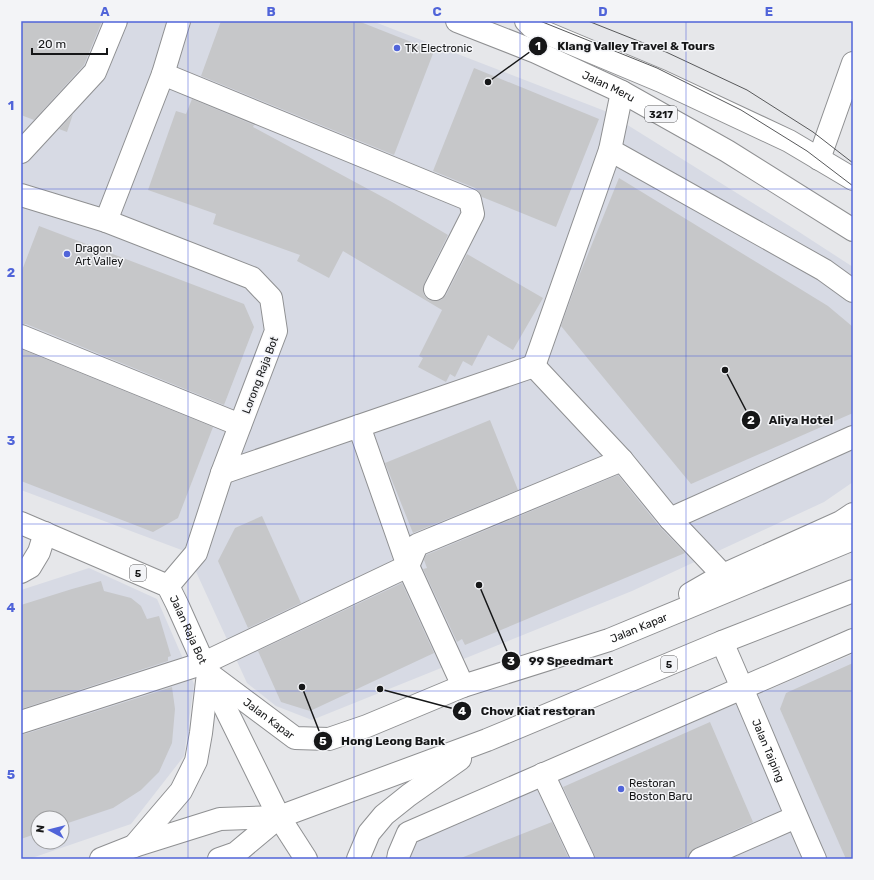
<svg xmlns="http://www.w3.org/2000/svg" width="874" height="880" font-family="Rubik,sans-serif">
<rect width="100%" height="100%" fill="#e6e7ea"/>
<!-- built -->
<g fill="#d7dae4" fill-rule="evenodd">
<polygon points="21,21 372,21 605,111 796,230 853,267 853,482 824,502 632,591 312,720 276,706 247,683 187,552 21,490"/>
<path d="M89,568l68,31 37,85 -10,72 -53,68 -102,35h-8v-269zM38,818h24v24h-24z"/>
<polygon points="853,654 853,859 408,859 408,854 417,840"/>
</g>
<!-- building -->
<g fill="#c6c7c9">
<polygon points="21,21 102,21 84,65 34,120 21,115"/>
<polygon points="221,21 358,21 434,51 394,155 201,76"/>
<polygon points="474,68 599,119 556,227 482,197 479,192 475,188 433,171"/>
<polygon points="192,99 254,125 253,127 392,202 448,235 424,284 423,290 424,295 429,300 436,301 441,300 446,295 467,254 543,298 513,350 488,335 472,366 463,361 455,377 450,374 446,382 418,367 423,358 419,356 442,310 343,251 329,278 297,261 300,255 213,224 216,214 148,190 176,111 186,114"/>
<polygon points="73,114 67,132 59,129"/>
<polygon points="619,178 828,306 853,327 853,413 691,484 561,326 579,276"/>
<polygon points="39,226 244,304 254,327 224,405 26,324 21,324 21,273"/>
<polygon points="21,349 213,427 178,518 153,532 21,481"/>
<polygon points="490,420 518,490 413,533 385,463"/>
<polygon points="618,475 660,527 685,553 465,645 462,639 457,642 423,569 427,568 424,560 426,555"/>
<polygon points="262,516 301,603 248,628 218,561 235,528"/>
<polygon points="101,581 104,591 131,598 141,606 147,619 159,616 171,656 168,657 168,661 21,709 21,605 72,589"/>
<polygon points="402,583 434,653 310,711 281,702 258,651"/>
<polygon points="853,663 853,859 846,859 780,709 786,693"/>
<polygon points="172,687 175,709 172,743 159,772 141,790 113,808 62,825 62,818 38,818 38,833 21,839 21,734 25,734"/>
<polygon points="710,722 753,822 695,848 690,852 688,859 595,859 594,854 563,787"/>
<polygon points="552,822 569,859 461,859 461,858"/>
</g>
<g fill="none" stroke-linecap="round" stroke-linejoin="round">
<!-- minor casing -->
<g stroke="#8f9092" stroke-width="24">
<g id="minor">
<polyline points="526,21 532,27 661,81 789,141 853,179"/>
<polyline points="163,74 470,200 473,214 435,289"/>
<polyline points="610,150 824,270 853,291"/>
<polyline points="21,152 95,72 116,21"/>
<polyline points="819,159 853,63"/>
<polyline points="21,195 106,221 252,278 271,298 276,331 222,473 196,553 168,586"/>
<polyline points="106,221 163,74 179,21"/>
<polyline points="21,336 240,425"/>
<polyline points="534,366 610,150 622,92"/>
<polyline points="534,366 622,460 670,519 723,575"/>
<polyline points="359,426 408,566 463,686"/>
<polyline points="222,473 534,366"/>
<polyline points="670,519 853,437"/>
<polyline points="21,572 30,567 39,552 45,533"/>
<path id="s1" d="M722,642c32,72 61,145 93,217"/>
<polyline points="21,722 204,663 408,566 417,545 622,460"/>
<polyline points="543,774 583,859"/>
<polyline points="279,817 306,859"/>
<polyline points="398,859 399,854 408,833 853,640"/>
<polyline points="700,859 796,817"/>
</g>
</g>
<!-- highway casing -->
<g stroke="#8f9092" stroke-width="24">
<g id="highway">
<path id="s2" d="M457,21l79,31 86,40 105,59 126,79"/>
<path id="s3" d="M21,523l147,63 9,18 31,69 71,144"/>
<polyline points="690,594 723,575 841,522 853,514"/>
<path id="s4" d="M208,673l87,65 34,1 38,-13 96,-40 146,-46 244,-101"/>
<polyline points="134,846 181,791 196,761 201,733 208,673"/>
<polyline points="101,859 134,846 220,819 279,817"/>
<polyline points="219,859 236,853 279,817 487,740 722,642 853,591"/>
<polyline points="358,859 369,833 384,815 409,795 460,759"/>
</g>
</g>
<!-- minor -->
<use href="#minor" stroke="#fff" stroke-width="22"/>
<!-- highway -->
<use href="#highway" stroke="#fff" stroke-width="22"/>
<!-- tram -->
<g stroke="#58595b" stroke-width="1">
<polyline points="540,21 657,68 741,110 807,151 853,186"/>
<polyline points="588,21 666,52 747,90 813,132 853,163"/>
</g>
</g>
<!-- grid -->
<path fill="none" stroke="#5064d9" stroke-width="1" stroke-opacity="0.55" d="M188,21v838M354,21v838M520,21v838M686,21v838M21,189h832M21,356h832M21,524h832M21,691h832"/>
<!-- markers -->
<g fill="#5064d9" stroke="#f3f4f7" stroke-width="1.5">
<circle cx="397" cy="48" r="4"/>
<circle cx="67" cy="254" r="4"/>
<circle cx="621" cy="789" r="4"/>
</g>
<g text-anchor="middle" stroke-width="3" stroke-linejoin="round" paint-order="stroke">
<!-- shield labels -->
<g fill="#f3f4f7" stroke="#58595b" stroke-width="1">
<rect x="645" y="106" width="32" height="16" rx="3"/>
<rect x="130" y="565" width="16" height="16" rx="3"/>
<rect x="661" y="656" width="16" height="16" rx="3"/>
</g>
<g font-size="10" font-weight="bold" fill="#161718">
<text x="661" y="118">3217</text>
<text x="138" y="577">5</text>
<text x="669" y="668">5</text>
</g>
<!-- poi labels -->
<g font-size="11" fill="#161718" stroke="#f3f4f7" text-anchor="start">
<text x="405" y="52">TK Electronic</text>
<text x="75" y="252">Dragon<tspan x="75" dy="13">Art Valley</tspan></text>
<text x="629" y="787">Restoran<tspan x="629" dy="13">Boston Baru</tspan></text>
</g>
<!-- street labels -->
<g font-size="11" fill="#161718" stroke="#f3f4f7">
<text dy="4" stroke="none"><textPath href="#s2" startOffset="165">Jalan Meru</textPath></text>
<text transform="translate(260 375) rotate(-69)" y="4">Lorong Raja Bot</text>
<text dy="4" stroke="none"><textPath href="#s4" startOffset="472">Jalan Kapar</textPath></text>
<text dy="4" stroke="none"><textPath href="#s3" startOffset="208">Jalan Raja Bot</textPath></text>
<text dy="4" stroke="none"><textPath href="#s4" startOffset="76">Jalan Kapar</textPath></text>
<text dy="4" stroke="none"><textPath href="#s1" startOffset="118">Jalan Taiping</textPath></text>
</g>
</g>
<!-- callouts -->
<path fill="none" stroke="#161718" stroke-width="1.5" d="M488 82L538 46M725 370L751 420M479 585L511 661M380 689L462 711M302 687L323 741"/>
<g fill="#161718" stroke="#f3f4f7" stroke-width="1.5">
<circle cx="488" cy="82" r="4"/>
<circle cx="725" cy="370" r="4"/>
<circle cx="479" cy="585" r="4"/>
<circle cx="380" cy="689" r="4"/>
<circle cx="302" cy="687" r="4"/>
<circle cx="538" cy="46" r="10"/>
<circle cx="751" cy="420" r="10"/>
<circle cx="511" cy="661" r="10"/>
<circle cx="462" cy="711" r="10"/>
<circle cx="323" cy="741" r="10"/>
</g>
<g font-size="12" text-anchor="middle" font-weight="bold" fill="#fff">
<text x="538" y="50">1</text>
<text x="751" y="424">2</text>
<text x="511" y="665">3</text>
<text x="462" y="715">4</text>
<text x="323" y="745">5</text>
</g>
<g font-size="12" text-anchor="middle" font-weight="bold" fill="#161718" stroke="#f3f4f7" stroke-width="3" stroke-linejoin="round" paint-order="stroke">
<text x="636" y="50">Klang Valley Travel &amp; Tours</text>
<text x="801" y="424">Aliya Hotel</text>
<text x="571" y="665">99 Speedmart</text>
<text x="538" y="715">Chow Kiat restoran</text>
<text x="393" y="745">Hong Leong Bank</text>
</g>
<!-- border -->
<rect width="874" height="880" fill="none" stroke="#f3f4f7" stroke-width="44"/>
<!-- north arrow -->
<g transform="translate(50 830) rotate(277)"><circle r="19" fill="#f3f4f7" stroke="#9b9c9e"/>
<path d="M0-3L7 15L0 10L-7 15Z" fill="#5064d9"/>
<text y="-6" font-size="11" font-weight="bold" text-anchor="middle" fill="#161718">N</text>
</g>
<!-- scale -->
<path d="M32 48v6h75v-6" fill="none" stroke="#161718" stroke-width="2"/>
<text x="38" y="48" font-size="12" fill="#161718" stroke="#f3f4f7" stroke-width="3" paint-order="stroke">20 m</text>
<rect x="22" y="22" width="830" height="836" fill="none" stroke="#5064d9" stroke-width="1.5"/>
<g font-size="13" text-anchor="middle" font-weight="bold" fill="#5064d9">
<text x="105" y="16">A</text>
<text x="271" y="16">B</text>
<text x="437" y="16">C</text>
<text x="603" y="16">D</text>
<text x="769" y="16">E</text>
<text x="11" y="110">1</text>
<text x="11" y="277">2</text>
<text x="11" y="445">3</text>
<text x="11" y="612">4</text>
<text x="11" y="779">5</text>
</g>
</svg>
